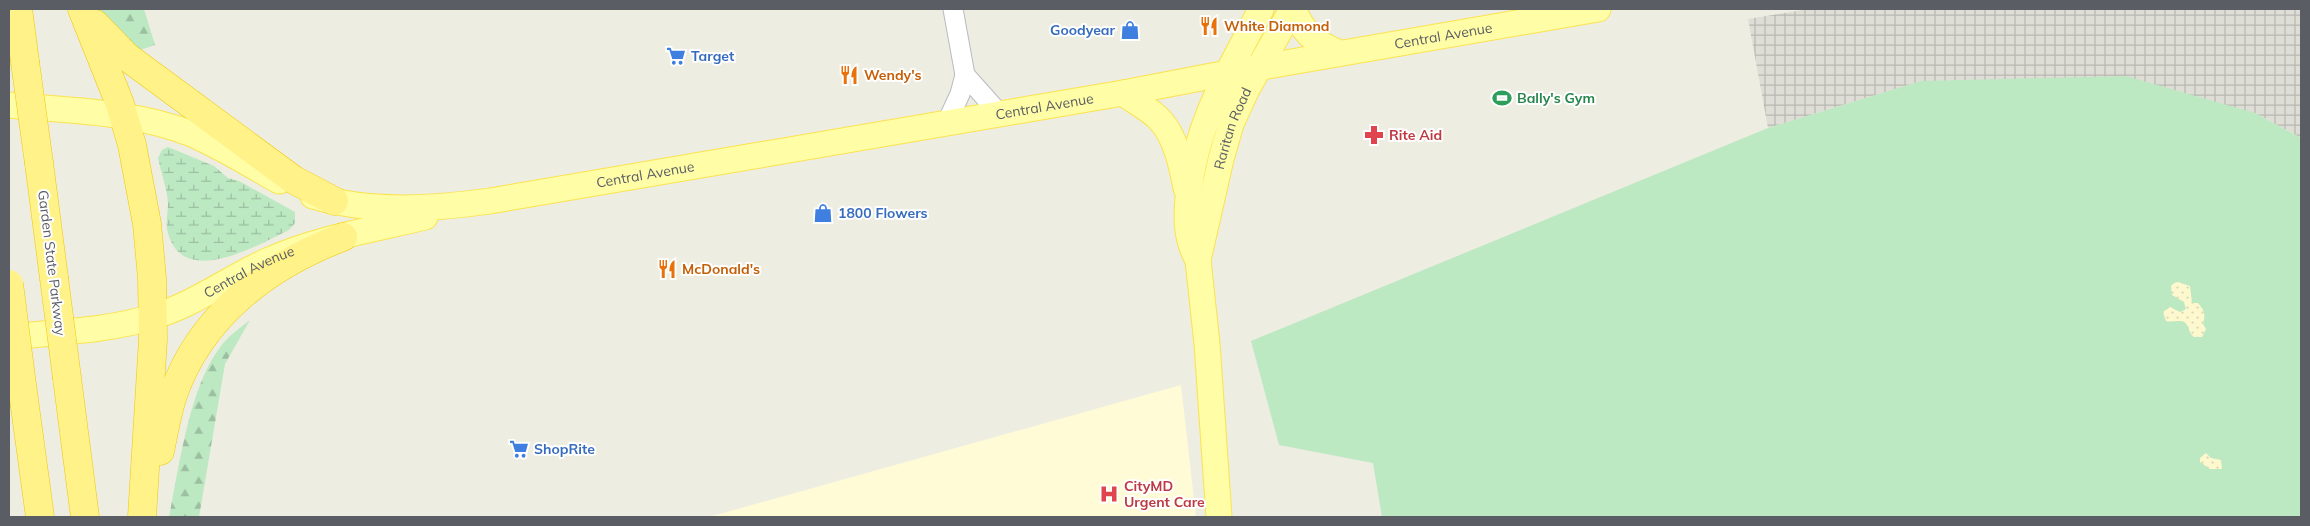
<svg xmlns="http://www.w3.org/2000/svg" width="2310" height="526" font-family="Mulish,sans-serif">
<defs>
<pattern id="industrial-grid" width="8" height="8" patternUnits="userSpaceOnUse" patternTransform="scale(1.25)"><rect width="8" height="8" fill="#dfded6"/><path d="M0 4h8M4 0v8" fill="none" stroke="#b8b7b1"/></pattern>
<pattern id="forest-firs" width="22" height="20" patternUnits="userSpaceOnUse" patternTransform="scale(1.25)"><rect width="22" height="20" fill="#bce8c2"/><path d="M5 1l3.5 6h-7zM16 11l3.5 6h-7z" fill="#9cbfa1"/></pattern>
<pattern id="wetland-marsh" width="20" height="14" patternUnits="userSpaceOnUse" patternTransform="scale(1.25)"><rect width="20" height="14" fill="#bce8c2"/><path d="M1 5h8M5 5V1M11 12h8M15 12V8" fill="none" stroke="#9cbfa1"/></pattern>
<pattern id="sand-dots" width="8" height="8" patternUnits="userSpaceOnUse" patternTransform="scale(1.25)"><rect width="8" height="8" fill="#fdf8ce"/><path d="M2 2h.1M6 6h.1" fill="none" stroke="#dbd7b4" stroke-width="1.8" stroke-linecap="round"/></pattern>
</defs>
<rect width="100%" height="100%" fill="#eeede2"/>
<!-- commercial -->
<polygon fill="#fffbd6" points="1181,385 1196,517 709,517"/>
<!-- industrial -->
<polygon fill="url(#industrial-grid)" points="1809,9 2301,9 2301,138 2255,113 1921,81 1768,128 1748,19"/>
<!-- grass -->
<polygon fill="#bce8c2" points="2126,76 2255,113 2301,138 2301,517 1382,517 1373,463 1279,445 1251,341 1768,128 1921,81"/>
<!-- forest -->
<g fill="url(#forest-firs)">
<polygon points="95,9 144,9 155,45 134,52"/>
<path d="M250,320l-25,44 -26,153h-30c11,-52 21,-142 60,-180 6,-6 14,-11 21,-17z"/>
</g>
<!-- wetland -->
<path fill="url(#wetland-marsh)" d="M168,147l46,19 14,12 11,3 56,31v11l-6,7c-31,15 -106,59 -121,3 -3,-9 0,-20 0,-30 -1,-15 -7,-30 -10,-45l4,-8z"/>
<!-- sand -->
<g fill="url(#sand-dots)">
<path d="M2178,282l12,4 2,17h6c6,7 8,11 5,21l3,5 -4,8h-8c-5,-4 -4,-7 -7,-12 -4,-7 -14,-2 -21,-4l-3,-9 7,-5 10,5 6,-3 -2,-7 -12,-7 -1,-9 3,-3z"/>
<polygon points="2206,453 2211,458 2221,460 2222,469 2210,469 2200,462 2200,458"/>
</g>
<g fill="none" stroke-linecap="round" stroke-linejoin="round">
<!-- minor casing -->
<g stroke="#babbc2" stroke-width="21">
<g id="minor">
<polyline points="965,75 999,113"/>
<polyline points="947,122 960,94 965,75 953,9"/>
</g>
</g>
<!-- major casing -->
<g stroke="#fbe34e" stroke-width="27">
<g id="major">
<path d="M1294,9c7,23 24,36 46,44"/>
<path d="M1123,93c12,9 27,16 37,27 16,17 22,47 26,68"/>
<path d="M9,105c60,6 126,6 183,29 30,13 59,31 87,47"/>
<path id="s1" d="M313,196c57,17 120,13 177,5l633,-108 104,-20 371,-64"/>
<path d="M1198,260c-13,-22 -12,-46 -9,-71 10,-73 40,-117 72,-180"/>
<path id="s2" d="M9,337c48,-5 100,-6 146,-21 40,-12 74,-38 112,-55 50,-23 105,-31 158,-44"/>
<path id="s3" d="M1219,517l-12,-173 -9,-84 23,-101 10,-35 15,-33 46,-82"/>
</g>
</g>
<!-- highway casing -->
<g stroke="#f0c700" stroke-width="29">
<g id="highway">
<polyline points="18,9 25,62"/>
<polyline points="82,9 120,104 132,145 147,224 152,278 153,339 142,517"/>
<polyline points="95,24 127,57 294,180 334,201"/>
<polyline points="39,163 54,278"/>
<polyline points="67,378 85,517"/>
<polyline points="22,385 40,517"/>
<path d="M160,451c4,-19 7,-38 13,-56 27,-79 95,-130 170,-158"/>
</g>
</g>
<!-- minor -->
<use href="#minor" stroke="#fff" stroke-width="19"/>
<!-- major -->
<use href="#major" stroke="#fffda6" stroke-width="25"/>
<!-- highway -->
<use href="#highway" stroke="#fff288" stroke-width="28"/>
<!-- highway-bridge casing -->
<g stroke="#f0c700" stroke-width="29" stroke-linecap="butt">
<g id="highway-bridge">
<polyline points="25,62 39,163"/>
<polyline points="54,278 67,378"/>
<polyline points="9,284 22,385"/>
</g>
</g>
<!-- highway-bridge -->
<use href="#highway-bridge" stroke="#fff288" stroke-width="28"/>
</g>
<!-- icons -->
<defs>
<g id="restaurant-bare" transform="scale(1.5)"><path d="M-5-6h1v4h1v-4h1v4h1v-4h1v5L-1.5 .5V6h-2V.5L-5-1ZM5-6V6H3V1.5H1.5Q1.5-4 5-6Z" fill="#e8710a" stroke="#fff" stroke-width="2.5" paint-order="stroke"/></g>
<g id="shop-bare" transform="scale(1.5)"><path d="M-5-2.5h2.3a2.7 3.5 0 0 1 5.4 0H5L5.5 6h-11ZM-1.5-2.5h3a1.5 2.3 0 0 0-3 0Z" fill="#3f7fe0" stroke="#fff" stroke-width="2.5" paint-order="stroke"/></g>
<g id="supermarket-bare" transform="scale(1.5)"><path d="M-6-5.5h2.5l.6 2H6L4.5 2H-2.5L-4.4-4H-6ZM-1.5 3.2a1.3 1.3 0 1 0 .1 0ZM3 3.2a1.3 1.3 0 1 0 .1 0Z" fill="#3f7fe0" stroke="#fff" stroke-width="2.5" paint-order="stroke"/></g>
<g id="stadium-bare" transform="scale(1.5)"><path d="M0-5a6.5 5 0 1 0 0 10a6.5 5 0 1 0 0-10ZM-3.5-1.8h7v3.6h-7Z" fill="#2e9e5b" stroke="#fff" stroke-width="2.5" paint-order="stroke"/></g>
<g id="pharmacy-bare" transform="scale(1.5)"><path d="M-2-6h4v4h4v4h-4v4h-4v-4h-4v-4h4Z" fill="#e0444e" stroke="#fff" stroke-width="2.5" paint-order="stroke"/></g>
<g id="hospital-bare" transform="scale(1.5)"><path d="M-5-5h3v3.5h4V-5h3V5h-3V1.5h-4V5h-3Z" fill="#e0444e" stroke="#fff" stroke-width="2.5" paint-order="stroke"/></g>
</defs>
<g fill-rule="evenodd">
<use href="#restaurant-bare" x="1209" y="26"/>
<use href="#shop-bare" x="1130" y="30"/>
<use href="#supermarket-bare" x="676" y="56"/>
<use href="#restaurant-bare" x="849" y="75"/>
<use href="#stadium-bare" x="1502" y="98"/>
<use href="#pharmacy-bare" x="1374" y="135"/>
<use href="#shop-bare" x="823" y="213"/>
<use href="#restaurant-bare" x="667" y="269"/>
<use href="#supermarket-bare" x="519" y="449"/>
<use href="#hospital-bare" x="1109" y="494"/>
</g>
<g text-anchor="middle" stroke-width="4" stroke-linejoin="round" paint-order="stroke">
<!-- food labels -->
<g font-size="14" font-weight="bold" fill="#c56008" stroke="#fff" text-anchor="start">
<text x="1224" y="31">White Diamond</text>
<text x="864" y="80">Wendy's</text>
<text x="682" y="274">McDonald's</text>
</g>
<!-- shop labels -->
<g font-size="14" font-weight="bold" fill="#366cbe" stroke="#fff" text-anchor="start">
<text x="1115" y="35" text-anchor="end">Goodyear</text>
<text x="691" y="61">Target</text>
<text x="838" y="218">1800 Flowers</text>
<text x="534" y="454">ShopRite</text>
</g>
<!-- street labels -->
<g font-size="14" fill="#5a5d64" stroke="#fff">
<text dy="5" stroke="none"><textPath href="#s1" startOffset="1146">Central Avenue</textPath></text>
<text dy="5" stroke="none"><textPath href="#s1" startOffset="741">Central Avenue</textPath></text>
<text dy="5" stroke="none"><textPath href="#s3" startOffset="394">Raritan Road</textPath></text>
<text dy="5" stroke="none"><textPath href="#s1" startOffset="336">Central Avenue</textPath></text>
<text transform="translate(52 263) rotate(83)" y="5">Garden State Parkway</text>
<text dy="5" stroke="none"><textPath href="#s2" startOffset="252">Central Avenue</textPath></text>
</g>
<!-- leisure labels -->
<g font-size="14" font-weight="bold" fill="#27864d" stroke="#fff" text-anchor="start">
<text x="1517" y="103">Bally's Gym</text>
</g>
<!-- health labels -->
<g font-size="14" font-weight="bold" fill="#be3a42" stroke="#fff" text-anchor="start">
<text x="1389" y="140">Rite Aid</text>
<text x="1124" y="491">CityMD<tspan x="1124" dy="16">Urgent Care</tspan></text>
</g>
</g>
<!-- border -->
<rect width="2310" height="526" fill="none" stroke="#5a5d64" stroke-width="20"/>
</svg>
